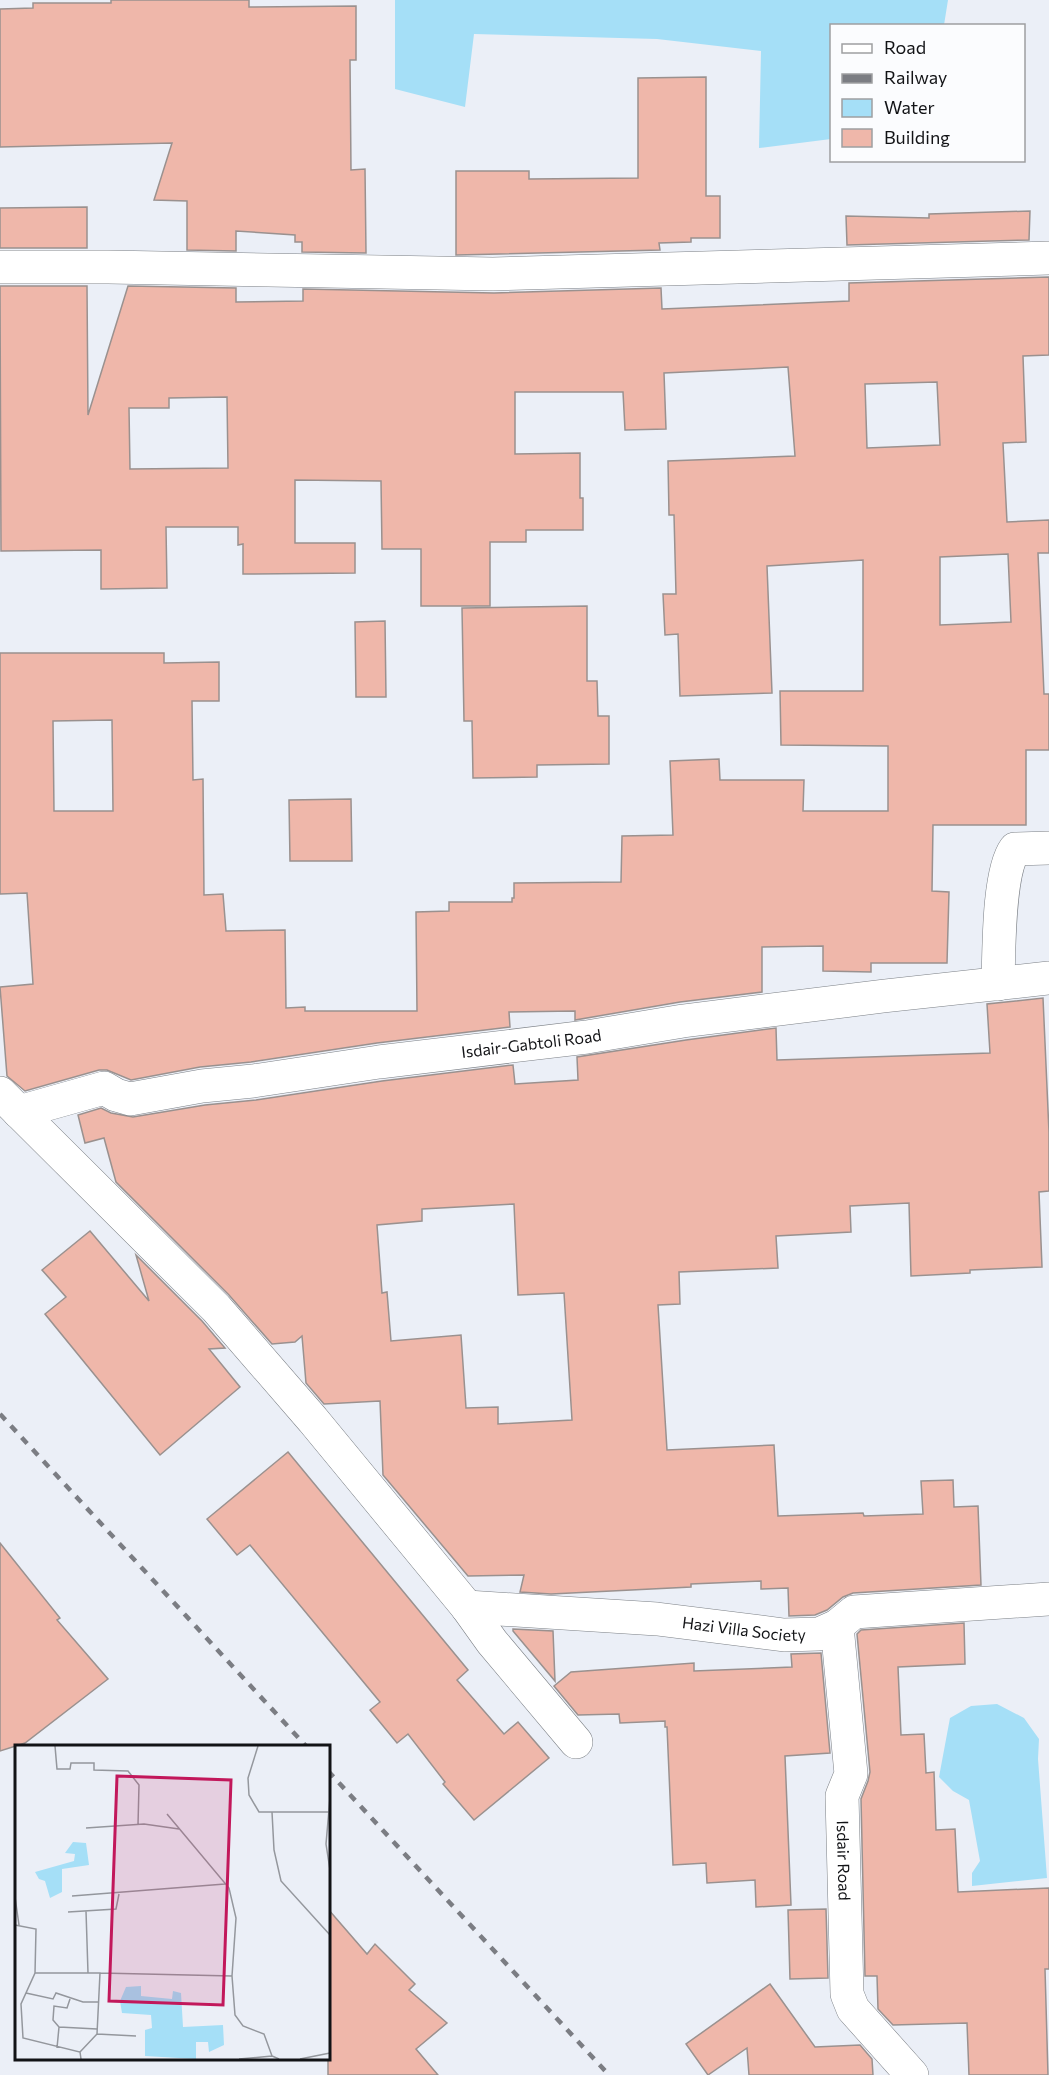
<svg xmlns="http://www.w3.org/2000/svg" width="1049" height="2075" font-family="Commissioner,sans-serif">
<rect width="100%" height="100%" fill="#ebeff7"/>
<!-- water -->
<g fill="#a5dff7">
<polygon points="395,0 948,0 944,25 832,26 831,139 759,148 761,51 657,39 474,34 465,107 395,89"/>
<polygon points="997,1704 1024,1718 1039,1739 1038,1759 1047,1878 972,1886 972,1873 980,1861 969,1800 953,1791 939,1777 950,1718 971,1706"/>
</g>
<!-- building -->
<g fill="#efb7aa" stroke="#9a918f" stroke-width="1.5" fill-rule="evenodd">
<polygon points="111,0 249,0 249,7 356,6 356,60 350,60 351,170 365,169 366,253 302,252 302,242 295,242 295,235 236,231 236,251 187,250 187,201 154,200 172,143 0,147 0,9 33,8 33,3 111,3"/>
<polygon points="706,77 706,196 720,196 720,238 691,238 691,242 659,243 660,250 456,255 456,171 529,171 529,179 638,178 638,78"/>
<polygon points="87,207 87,248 0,248 0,208"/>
<polygon points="1030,211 1029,240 847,245 846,216 929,218 929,214"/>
<path d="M1049,277v78l-26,1 3,86 -23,1 4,79 42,-2v33h-11l6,141h5v56h-23v75h-93l-1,66 17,1 -2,71h-76v9l-48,-1v-25l-61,1v45l-82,10 -105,18v-9l-66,1 1,15 -133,16 -126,19 -51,5 -69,13 -24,-10h-8l-74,21 -18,-15 -7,-89 33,-3 -6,-91 -27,1v-241h164v10l55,-1v39h-27l1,79 10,-1 1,116 19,-1 3,37 59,-1 1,78 19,-1v4h112l-1,-99 33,-1v-9h63v-4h2v-15l107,-1 1,-46 51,-1 -3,-74 49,-2 1,21h84l-1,31h85v-65l-107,-1 -1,-54h83v-131l-96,6 5,127 -92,3 -2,-62 -13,1 -2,-41h13l-2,-79h-5l-1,-54 127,-5 -7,-89 -124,6 2,56 -41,1 -2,-38h-108v62l65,-1v45h3v32h-57v12h-36v64h-69v-57h-39l-1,-68 -86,-1v63h60v30l-112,1v-30l-5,1v-18h-72l1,61 -66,1v-39l-100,1 -1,-265h87l1,129 40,-129 108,2v14l67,-1v-12l191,4 167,-5 1,21 187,-8v-18zM937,382l3,63 -73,3 -2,-64zM227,397l1,71 -98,1 -1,-61h40v-10zM1008,554l3,68 -71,3v-68zM112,720l1,91h-59l-1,-90z"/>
<polygon points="587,606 587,681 597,681 598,716 609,716 609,764 537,765 537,777 473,778 472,721 464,721 462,608"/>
<polygon points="385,621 386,697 356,697 355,622"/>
<polygon points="351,799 352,861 290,861 289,800"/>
<path d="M1043,998l6,134v59l-10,1 3,75 -72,3v3l-59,3 -2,-73 -59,3 1,26 -75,4 2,32 -99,4 1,32 -22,1 9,145 107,-5 4,71 85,-3 1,3 59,-2 -2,-33 32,-1 1,27 24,-1 3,79 -128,8 -10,4 -16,13 -12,5 -26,1 -1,-28 -27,1v-8l-70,3v3l-140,7 -31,-2 4,-17 -56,1 -85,-101 -3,-74 -56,3 -18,-21 -4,-47 -7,6 -23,2 -43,-49 -113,-113 -12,-44 -19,5 -7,-28 23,-7 10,5 22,4 72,-12 51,-5 126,-19 131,-16 2,19 63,-4 -1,-23 109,-17 90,-12 1,32 213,-7 -3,-49zM514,1204l4,91 46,-2 8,127 -74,4v-17l-32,1 -5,-73 -70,6 -4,-49 -5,1 -5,-68 45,-4v-12z"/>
<polygon points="90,1231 149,1301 136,1255 202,1321 225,1348 209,1349 240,1387 160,1455 45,1314 66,1297 42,1270"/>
<polygon points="288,1452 468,1670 457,1680 504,1734 518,1722 549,1758 474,1820 443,1784 445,1782 408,1734 397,1743 370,1710 380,1702 250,1545 237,1555 207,1519"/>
<polygon points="0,1543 60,1618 57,1620 108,1679 25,1743 0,1751"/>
<polygon points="964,1623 965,1664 898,1667 901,1735 924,1734 926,1773 934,1772 936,1830 955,1829 958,1892 1049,1888 1049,1969 1045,1969 1048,2075 969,2075 967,2023 893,2025 878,2009 877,1976 865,1976 861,1799 868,1781 870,1772 857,1634 861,1630"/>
<polygon points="513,1629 553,1631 555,1681 513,1631"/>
<polygon points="821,1653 830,1753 785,1756 791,1905 756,1907 755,1880 707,1883 706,1863 673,1865 667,1727 665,1727 665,1721 620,1723 619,1714 578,1715 554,1686 571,1672 694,1663 694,1671 792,1667 791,1654"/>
<polygon points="328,1909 367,1954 375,1944 415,1984 409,1990 447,2023 416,2049 438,2075 328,2075"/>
<polygon points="826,1909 828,1978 790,1979 788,1910"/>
<polygon points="770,1984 815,2047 860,2045 872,2059 873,2075 749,2075 747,2048 708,2075 686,2044"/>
</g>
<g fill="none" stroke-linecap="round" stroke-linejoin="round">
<!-- street casing -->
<g stroke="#7c8086" stroke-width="34">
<g id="street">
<polyline points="0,267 108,267 493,274 1049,258"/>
<path d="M998,984c1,-32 0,-112 17,-135l34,-1"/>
<polyline points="0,1093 216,1308 313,1420 467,1607 492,1642 576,1742"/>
<path id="s1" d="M19,1112l85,-24 12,7 14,4 72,-13 51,-5 126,-19 208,-25 96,-16 201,-25 165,-18"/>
<path id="s2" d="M467,1607l190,12 127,16 35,-1 18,-8 17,-14 195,-13"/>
<path id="s3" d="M837,1626l14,148 -9,22 5,198 6,15 59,66"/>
</g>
</g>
<!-- street -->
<use href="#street" stroke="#fff" stroke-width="33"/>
<!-- rail -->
<g stroke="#7b7d83" stroke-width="4.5" stroke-dasharray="8 8" stroke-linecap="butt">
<polyline points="0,1414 306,1746"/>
<polyline points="328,1771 609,2075"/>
</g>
</g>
<g text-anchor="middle" stroke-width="5" stroke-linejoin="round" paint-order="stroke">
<!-- street labels -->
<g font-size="16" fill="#121316" stroke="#fbfcfe">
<text dy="6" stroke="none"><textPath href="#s1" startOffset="522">Isdair-Gabtoli Road</textPath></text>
<text dy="6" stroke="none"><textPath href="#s2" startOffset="278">Hazi Villa Society</textPath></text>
<text dy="6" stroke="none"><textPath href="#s3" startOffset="237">Isdair Road</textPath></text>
</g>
</g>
<!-- overview -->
<g transform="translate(15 1745)">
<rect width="315" height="315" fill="#ebeff7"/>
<path d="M58,97l13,1 3,22 -27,4v23l-12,6 -5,-17 -6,-2 -4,-7 39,-11 1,-7 -10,-1zM126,241v10l31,3 1,-8 8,2 2,34 40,-2 1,20 -15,7 -1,-10h-12v17l-51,-3v-26l7,-2 -1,-13 -29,-2 -2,-12 6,-14z" fill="#a5dff7"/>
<path fill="none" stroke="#94979d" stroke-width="1.5" d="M40,1l2,23h13l1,-6h23v7l34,1 11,14 -1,40M243,1l-10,32 1,17 10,17h13M315,53l-4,46 4,26M315,67h-58l2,38 7,31 49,54M152,69l62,74 7,30 -4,58M71,83l58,-4 35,5M57,151l153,-12M0,152l4,28M71,166l2,62M53,167l48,-3 3,-15M0,180l21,4 -1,44 -14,31 2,34 57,14 1,7M20,228h65l-3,61 -17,18M85,228l132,3 3,39 8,11 21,8 8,22 7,3M11,248l27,6 3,-6 27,9h15M44,282l38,2M82,289l39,2M42,303l2,-21 -6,-7 1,-14 13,2 3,-9M224,314l33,-3M285,314l30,-6"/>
<path fill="#c2185b" fill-opacity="0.15" stroke="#c2185b" stroke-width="3" d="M102,31l114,4 -8,225 -114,-4z"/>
<rect width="315" height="315" fill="none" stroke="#121316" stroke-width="3"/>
</g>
<!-- legend -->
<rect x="830" y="24" width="195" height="138" fill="#fbfcfe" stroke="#9e9fa1" stroke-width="1.5"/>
<rect x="842" y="44" width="30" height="9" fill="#ffffff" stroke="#9e9fa1" stroke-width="1.5"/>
<text x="884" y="54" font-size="18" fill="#121316">Road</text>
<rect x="842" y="74" width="30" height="9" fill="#7b7d83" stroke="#9e9fa1" stroke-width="1.5"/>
<text x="884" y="84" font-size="18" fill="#121316">Railway</text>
<rect x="842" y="99" width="30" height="18" fill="#a5dff7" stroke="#9e9fa1" stroke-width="1.5"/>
<text x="884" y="114" font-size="18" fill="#121316">Water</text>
<rect x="842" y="129" width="30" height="18" fill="#efb7aa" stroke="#9e9fa1" stroke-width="1.5"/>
<text x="884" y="144" font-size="18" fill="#121316">Building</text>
</svg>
